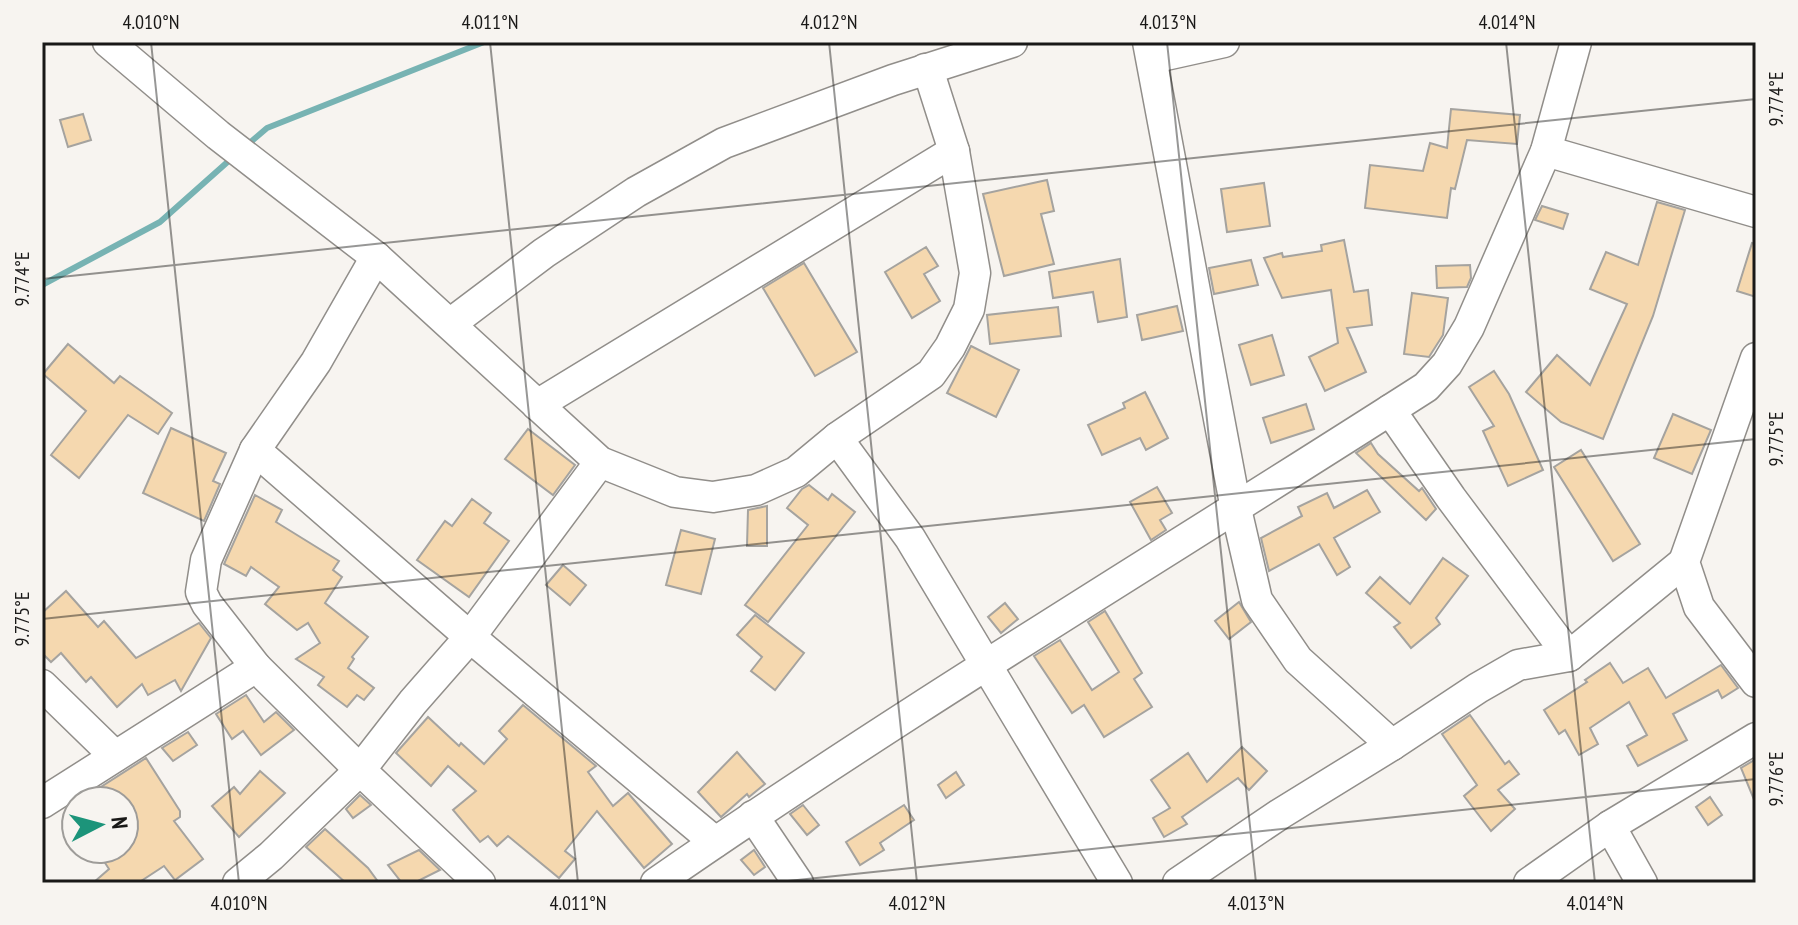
<svg xmlns="http://www.w3.org/2000/svg" width="1798" height="925" font-family="'PT Sans Narrow',sans-serif">
<rect width="100%" height="100%" fill="#f7f4f0"/>
<g fill="none" stroke-linecap="round" stroke-linejoin="round">
<!-- stream -->
<g stroke="#77b3b3" stroke-width="6">
<polyline points="246,146 267,128 484,42"/>
<polyline points="42,285 160,222 232,158"/>
</g>
</g>
<!-- building -->
<g fill="#f5d8af" stroke="#a5a39f" stroke-width="2">
<polygon points="1451,109 1520,115 1517,144 1467,140 1455,189 1451,188 1447,218 1365,208 1370,165 1423,171 1430,143 1447,148"/>
<polygon points="83,114 91,140 68,147 60,120"/>
<polygon points="1047,180 1054,211 1041,214 1054,264 1004,276 983,194"/>
<polygon points="1264,183 1270,226 1227,232 1221,189"/>
<polygon points="1657,202 1685,210 1653,316 1603,439 1561,422 1526,392 1557,355 1590,385 1627,304 1590,289 1606,252 1638,265"/>
<polygon points="1542,206 1568,214 1563,229 1535,220"/>
<polygon points="1344,240 1354,292 1368,290 1372,325 1347,328 1366,372 1325,391 1309,357 1338,343 1331,290 1282,298 1264,258 1282,253 1283,257 1322,251 1321,245"/>
<polygon points="1752,243 1756,244 1756,297 1737,291"/>
<polygon points="926,247 938,266 924,274 940,301 912,318 885,272"/>
<polygon points="1120,259 1127,317 1098,322 1093,292 1053,298 1049,272"/>
<polygon points="1251,260 1258,285 1214,294 1209,268"/>
<polygon points="804,263 857,352 815,376 763,288"/>
<polygon points="1470,265 1471,278 1467,287 1437,288 1436,266"/>
<polygon points="1412,293 1448,298 1443,335 1429,357 1404,354"/>
<polygon points="1177,306 1183,331 1142,340 1137,315"/>
<polygon points="1058,307 1061,336 990,344 987,315"/>
<polygon points="1272,335 1284,375 1251,385 1239,345"/>
<polygon points="68,344 114,383 120,376 172,413 158,434 128,415 79,478 51,455 86,411 43,374"/>
<polygon points="971,346 1019,370 996,417 947,393"/>
<polygon points="1494,371 1509,394 1543,470 1508,486 1483,431 1494,426 1469,387"/>
<polygon points="1145,392 1168,438 1146,450 1140,438 1102,455 1088,425 1125,408 1123,403"/>
<polygon points="1306,404 1314,429 1271,443 1263,418"/>
<polygon points="1673,414 1711,430 1692,474 1654,458"/>
<polygon points="171,428 226,453 213,481 220,484 204,521 143,493"/>
<polygon points="528,429 575,465 553,495 505,459"/>
<polygon points="1371,443 1378,454 1419,491 1422,488 1436,509 1426,520 1356,453"/>
<polygon points="1581,450 1640,544 1613,561 1554,467"/>
<polygon points="809,485 828,500 832,494 855,512 768,622 745,605 808,525 787,508 802,489"/>
<polygon points="1157,487 1172,513 1160,520 1166,530 1151,540 1130,502"/>
<polygon points="1367,490 1380,512 1334,538 1350,567 1337,575 1319,544 1269,571 1261,538 1302,516 1298,507 1327,493 1334,508"/>
<polygon points="255,495 282,510 276,522 339,561 333,570 342,577 325,603 368,637 352,657 354,659 348,668 374,688 364,700 357,695 347,707 318,685 324,677 296,659 320,643 308,623 297,630 265,604 279,587 251,567 246,576 224,564"/>
<polygon points="472,499 491,513 484,523 509,541 469,597 417,560 445,521 452,526"/>
<polygon points="767,506 767,546 747,546 748,510"/>
<polygon points="681,530 715,539 701,594 666,585"/>
<polygon points="1443,558 1468,576 1436,618 1440,624 1411,648 1394,627 1400,623 1366,593 1380,577 1410,604"/>
<polygon points="563,565 586,585 570,605 546,585"/>
<polygon points="66,591 98,627 104,621 136,658 199,623 211,638 181,691 175,680 148,695 142,684 117,707 91,677 86,682 61,653 51,662 42,653 42,613"/>
<polygon points="1239,602 1251,622 1229,639 1215,621"/>
<polygon points="1005,603 1018,619 1001,633 988,617"/>
<polygon points="1105,611 1142,673 1134,679 1152,707 1104,737 1084,705 1072,713 1034,656 1060,640 1092,690 1119,672 1088,622"/>
<polygon points="755,615 804,653 775,690 751,671 762,657 737,635"/>
<polygon points="1610,663 1623,683 1648,668 1666,698 1721,665 1738,688 1722,698 1718,690 1673,714 1687,740 1638,766 1627,746 1647,735 1629,702 1590,728 1598,744 1579,755 1565,730 1559,734 1544,710 1587,682 1585,680"/>
<polygon points="246,695 264,722 276,712 294,730 261,755 243,731 232,739 216,714"/>
<polygon points="523,705 596,766 588,772 613,806 628,793 672,844 644,868 597,811 565,851 575,859 559,878 508,836 497,846 488,836 480,842 453,810 476,791 448,766 431,786 396,753 428,717 459,746 461,743 484,764 507,739 499,731"/>
<polygon points="1470,715 1505,764 1509,761 1519,774 1498,790 1515,809 1491,831 1464,796 1477,785 1442,734"/>
<polygon points="188,732 197,745 173,761 162,748"/>
<polygon points="1242,747 1267,771 1249,790 1238,778 1182,817 1187,824 1164,837 1153,818 1170,808 1151,780 1188,753 1207,782"/>
<polygon points="737,752 765,784 749,797 747,794 721,817 698,792"/>
<polygon points="146,758 180,811 180,817 174,821 203,859 175,880 164,866 138,883 93,883 109,869 96,849 124,849 124,801 79,801"/>
<polygon points="1756,759 1756,802 1755,802 1741,768"/>
<polygon points="260,771 285,793 239,837 212,806 234,787 240,794"/>
<polygon points="956,772 964,785 946,798 938,785"/>
<polygon points="360,795 371,805 353,818 346,809"/>
<polygon points="1710,797 1722,815 1708,825 1696,807"/>
<polygon points="803,805 819,825 807,835 790,814"/>
<polygon points="904,805 914,820 880,843 884,850 860,865 846,842"/>
<polygon points="325,829 368,868 379,883 346,883 306,847"/>
<polygon points="419,850 440,870 414,883 402,883 388,865"/>
<polygon points="754,850 765,867 754,875 741,860"/>
</g>
<g fill="none" stroke-linecap="round" stroke-linejoin="round">
<!-- minor casing -->
<g stroke="#918e8a" stroke-width="33">
<g id="minor">
<polyline points="108,42 218,135 376,257 600,462 675,492 713,497 756,490 796,472 837,438 931,374 950,347 969,309 975,273 954,151 932,82 925,69"/>
<polyline points="1148,42 1236,509 1257,600 1298,660 1392,745"/>
<polyline points="1152,58 1224,42"/>
<polyline points="1546,151 1756,212"/>
<polyline points="376,257 316,362 255,450 206,560 201,592 207,604 256,667 360,770 480,883"/>
<polyline points="450,324 544,253 636,192 724,143 893,80 1012,42"/>
<polyline points="1756,358 1684,562 1699,607 1756,682"/>
<polyline points="537,405 954,151"/>
<polyline points="1390,410 1451,498 1569,656"/>
<polyline points="837,438 910,538 1117,883"/>
<polyline points="255,450 470,637 715,842"/>
<polyline points="42,685 115,756"/>
<polyline points="42,803 256,667"/>
<polyline points="753,816 798,883"/>
<polyline points="1610,826 1642,883"/>
<polyline points="238,883 271,856 360,770 413,702 470,637 600,462"/>
<path d="M656,883c251,-174 513,-331 770,-496l21,-23 22,-37 77,-176 30,-109"/>
<polyline points="1178,883 1280,814 1392,745 1478,688 1518,665 1569,656 1684,562"/>
<polyline points="1529,883 1610,826 1756,738"/>
</g>
</g>
<!-- minor -->
<use href="#minor" stroke="#fff" stroke-width="30"/>
</g>
<!-- ticks -->
<path fill="none" stroke="#191817" stroke-width="2" stroke-opacity="0.45" d="M151,42l88,841M490,42l88,841M829,42l88,841M1167,42l89,841M1506,42l89,841M42,279l1714,-180M42,619l1714,-180M769,883l987,-104"/>
<!-- border -->
<rect width="1798" height="925" fill="none" stroke="#f7f4f0" stroke-width="88"/>
<!-- north arrow -->
<g transform="translate(100 825) rotate(84)"><circle r="38" fill="#f7f4f0" stroke="#9e9c99" stroke-width="2"/>
<path d="M0-6L14 30L0 20L-14 30Z" fill="#1c947a"/>
<text y="-12" font-size="22" font-weight="bold" text-anchor="middle" fill="#191817">N</text>
</g>
<rect x="44" y="44" width="1710" height="837" fill="none" stroke="#191817" stroke-width="3"/>
<g font-size="20" text-anchor="middle" fill="#191817">
<text x="151" y="29">4.010°N</text>
<text x="490" y="29">4.011°N</text>
<text x="829" y="29">4.012°N</text>
<text x="1168" y="29">4.013°N</text>
<text x="1507" y="29">4.014°N</text>
<text transform="translate(1776 99) rotate(-90)" y="7">9.774°E</text>
<text transform="translate(22 279) rotate(-90)" y="7">9.774°E</text>
<text transform="translate(1776 439) rotate(-90)" y="7">9.775°E</text>
<text transform="translate(22 619) rotate(-90)" y="7">9.775°E</text>
<text transform="translate(1776 779) rotate(-90)" y="7">9.776°E</text>
<text x="239" y="910">4.010°N</text>
<text x="578" y="910">4.011°N</text>
<text x="917" y="910">4.012°N</text>
<text x="1256" y="910">4.013°N</text>
<text x="1595" y="910">4.014°N</text>
</g>
</svg>
